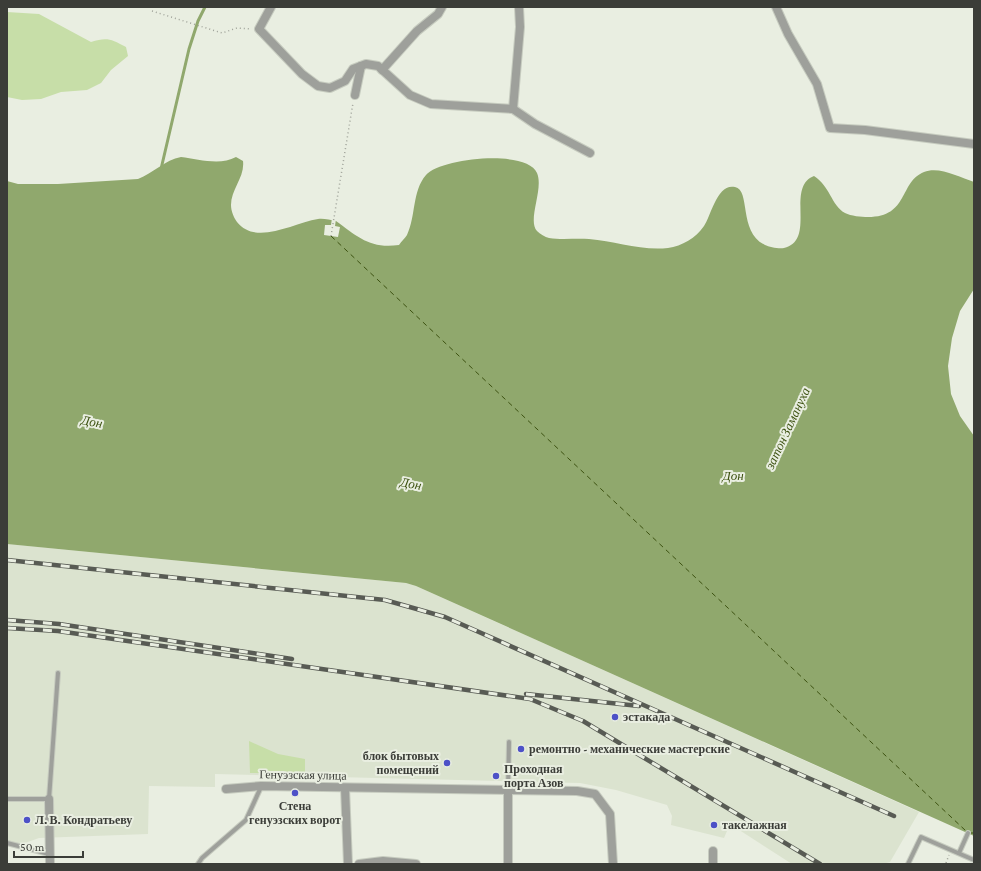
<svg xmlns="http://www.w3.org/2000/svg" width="981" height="871" font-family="'Crimson Pro',serif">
<rect width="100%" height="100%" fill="#e9eee1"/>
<!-- built -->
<polygon fill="#dbe3cf" points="7,544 406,583 416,586 919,812 890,862 883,864 792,864 730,824 724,838 671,825 672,816 667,805 616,790 580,783 215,774 215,787 149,786 148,834 39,838 25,843 7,844"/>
<!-- green -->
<g fill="#c7dea8">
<path d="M7,12l32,2 52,28c16,-5 20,-3 35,5l2,9 -17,14 -10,13 -14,7 -26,2 -20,7 -19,1 -15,-3z"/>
<polygon points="249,741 278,754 305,759 305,774 250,773"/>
</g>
<!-- water -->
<path fill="#90a86d" d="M181,157c17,2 39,9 55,0l7,4c2,16 -12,28 -12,44 0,6 3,13 6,17 19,24 56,1 81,-3 5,-1 12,1 18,2 22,16 34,28 63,24 2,-3 6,-7 8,-10 9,-19 5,-44 19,-60 15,-17 101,-26 111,-2 7,16 -10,47 0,58 3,3 8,6 12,7 13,2 27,0 40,1 26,2 52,12 79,9 14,-2 28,-10 36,-22 7,-10 13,-43 31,-39 16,3 3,45 30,58 4,2 14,4 19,3 33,-8 1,-61 30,-72 16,10 17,29 31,37 6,3 16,4 23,4 41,0 31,-35 56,-45 15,-6 35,5 50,10v107l-14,22 -8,27 -4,28 3,28 9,22 14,20v400l-558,-250 -10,-3 -399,-39v-363l11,3h40l80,-5c15,-6 27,-19 43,-22z"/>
<!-- pier -->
<polygon fill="#e9eee1" points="332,218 336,219 335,226 340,227 338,237 324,235 325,225 331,225"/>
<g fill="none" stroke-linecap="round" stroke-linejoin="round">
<!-- stream -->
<polyline stroke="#90a86d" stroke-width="3" points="161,169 189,49 198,21 205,7"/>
<!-- ferry -->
<g stroke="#3d5211" stroke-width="1" stroke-dasharray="5 4" stroke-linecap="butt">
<polyline points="331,236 966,831"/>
<polyline points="969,833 974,833"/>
</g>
<!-- lane casing -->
<g stroke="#c6cbbf" stroke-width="6">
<g id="lane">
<polyline points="508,791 509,742"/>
<polyline points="7,799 49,799 58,673"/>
<polyline points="7,843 49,854"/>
<polyline points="959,853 968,833"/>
<polyline points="198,864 202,858 246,820 261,787"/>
<polyline points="908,864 921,837 974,860"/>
</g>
</g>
<!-- street casing -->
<g stroke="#c6cbbf" stroke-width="10">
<g id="street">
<polyline points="271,7 259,29 302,74 318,86 330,88 345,81 353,69 366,64 378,66 410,95 431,104 513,109 535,124 590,153"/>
<polyline points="776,7 788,34 817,84 830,128 865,130 974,144"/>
<polyline points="382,70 417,31 438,14 442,7"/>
<polyline points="355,95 361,66"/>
<polyline points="513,109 520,27 519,7"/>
<polyline points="345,788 348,864"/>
<polyline points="226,789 261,786 577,791 595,794 610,814 613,864"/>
<polyline points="49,799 50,864"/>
<polyline points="359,864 383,861 416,864"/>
<polyline points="508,864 508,791"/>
<polyline points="713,864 713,851"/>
</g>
</g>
<!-- path -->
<g stroke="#9fa299" stroke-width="1.5" stroke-dasharray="1 3" stroke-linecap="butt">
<polyline points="152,7 152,11 222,33 237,28 251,29"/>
<polyline points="331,236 353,103"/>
<polyline points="946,863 949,855"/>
</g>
<!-- lane -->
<use href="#lane" stroke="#9ea09b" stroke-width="4"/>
<!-- street -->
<use href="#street" stroke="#9ea09b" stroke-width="8"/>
<!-- rail casing -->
<g stroke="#585b54" stroke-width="4.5">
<g id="rail">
<polyline points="7,560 385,600 445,617 894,816"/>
<polyline points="7,620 59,624 292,659"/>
<polyline points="7,628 58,631 530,699 583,721 820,864"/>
<polyline points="526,694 639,706"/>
</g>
</g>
<!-- rail -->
<use href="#rail" stroke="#e9eee1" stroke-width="3" stroke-dasharray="9" stroke-linecap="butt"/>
</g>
<!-- markers -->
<g fill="#4d51c7" stroke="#e9eee1" stroke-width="1.5">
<circle cx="615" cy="717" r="4"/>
<circle cx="521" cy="749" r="4"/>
<circle cx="447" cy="763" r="4"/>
<circle cx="496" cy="776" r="4"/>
<circle cx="295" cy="793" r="4"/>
<circle cx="27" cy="820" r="4"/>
<circle cx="714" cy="825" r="4"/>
</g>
<g text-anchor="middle" stroke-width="4" stroke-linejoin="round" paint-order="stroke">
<!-- poi labels -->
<g font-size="12" font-weight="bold" fill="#3b3d38" stroke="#e9eee1" text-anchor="start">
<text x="623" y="721">эстакада</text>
<text x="529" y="753">ремонтно - механические мастерские</text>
<text x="439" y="760" text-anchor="end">блок бытовых<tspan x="439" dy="14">помещений</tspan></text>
<text x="504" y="773">Проходная<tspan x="504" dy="14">порта Азов</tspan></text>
<text x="295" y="810" text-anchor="middle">Стена<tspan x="295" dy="14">генуэзских ворот</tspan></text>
<text x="35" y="824">Л. В. Кондратьеву</text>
<text x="722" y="829">такелажная</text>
</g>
<!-- street labels -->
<g font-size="12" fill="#3b3d38" stroke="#e9eee1">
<text transform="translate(303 775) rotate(1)" y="4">Генуэзская улица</text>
</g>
<!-- water labels -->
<g font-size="13" font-style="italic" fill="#3d5211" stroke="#e9eee1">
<text transform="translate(92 421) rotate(11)" y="5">Дон</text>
<text transform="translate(787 428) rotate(-65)" y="5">затон Замануха</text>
<text x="733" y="480">Дон</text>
<text transform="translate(411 483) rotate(11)" y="5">Дон</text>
</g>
</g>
<!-- border -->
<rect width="981" height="871" fill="none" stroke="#3b3d38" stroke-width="16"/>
<!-- scale -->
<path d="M14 851v6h69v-6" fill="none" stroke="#3b3d38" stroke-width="2"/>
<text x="20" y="851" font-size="12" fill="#3b3d38" stroke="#e9eee1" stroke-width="3" paint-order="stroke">50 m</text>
</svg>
